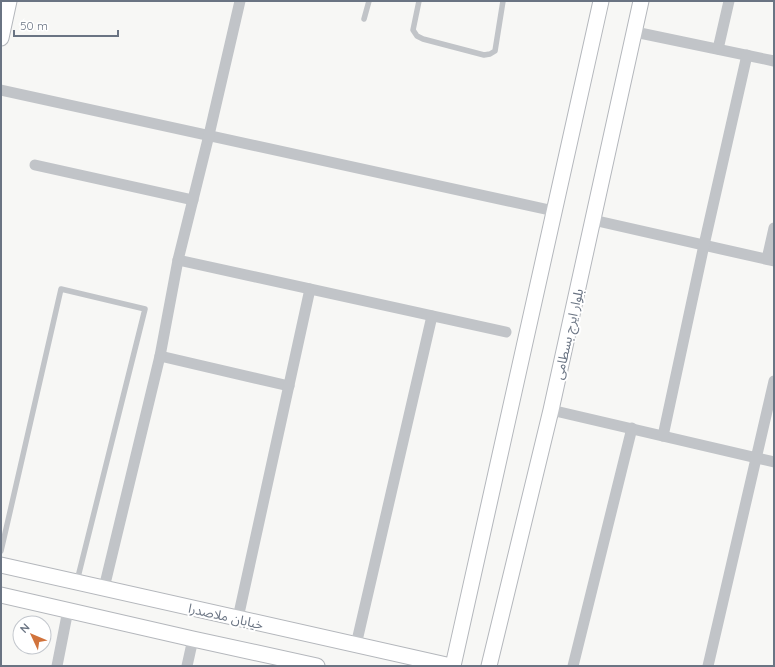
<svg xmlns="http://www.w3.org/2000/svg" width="775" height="667" font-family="Quicksand,'Noto Sans Arabic',sans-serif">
<rect width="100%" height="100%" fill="#f7f7f5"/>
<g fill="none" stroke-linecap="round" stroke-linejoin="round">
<!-- secondary casing -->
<g stroke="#b4b7bc" stroke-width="17">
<g id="secondary">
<polyline points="1,38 9,1"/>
<polyline points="1,565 451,666"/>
<polyline points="1,595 193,639 317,666"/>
<polyline points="453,666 601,1"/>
<polyline points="489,666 551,410 641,1"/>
</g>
</g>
<!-- lane -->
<g stroke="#c1c4c8" stroke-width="5.5">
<polyline points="419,1 413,30 417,36 423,39 484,55 490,54 495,51 503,1"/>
<polyline points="364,19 369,1"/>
<polyline points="1,551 61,289 145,309 77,581"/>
</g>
<!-- street -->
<g stroke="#c1c4c8" stroke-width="11">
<polyline points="635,32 774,61"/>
<polyline points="718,49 729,1"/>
<polyline points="1,90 554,211"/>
<polyline points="35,165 193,200"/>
<polyline points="593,220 774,261"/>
<polyline points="767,259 774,228"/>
<polyline points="178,260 506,332"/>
<polyline points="160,356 289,386"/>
<polyline points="551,410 774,462"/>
<polyline points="663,436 704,245 747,55"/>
<polyline points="104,588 160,356 178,260 209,135 240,1"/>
<polyline points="238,618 310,289"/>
<polyline points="356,645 432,316"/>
<polyline points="57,666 68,610"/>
<polyline points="187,666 193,639"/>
<polyline points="573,666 632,428"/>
<polyline points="708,666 774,381"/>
</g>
<!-- secondary -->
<use href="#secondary" stroke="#fff" stroke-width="15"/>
</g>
<g text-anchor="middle" stroke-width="4" stroke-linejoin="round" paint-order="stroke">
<!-- street labels -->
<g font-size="13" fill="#6a7483" stroke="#fff">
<text transform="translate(568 334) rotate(-77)" y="5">بلوار ایرج بسطامی</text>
<text transform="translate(226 616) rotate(13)" y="5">خیابان ملاصدرا</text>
</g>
</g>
<!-- border -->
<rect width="775" height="667" fill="none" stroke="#6a7483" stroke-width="4"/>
<!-- north arrow -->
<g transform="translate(32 635) rotate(314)"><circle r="19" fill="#ffffff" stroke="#c3c7cd"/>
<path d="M0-3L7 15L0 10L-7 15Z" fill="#d1733c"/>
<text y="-6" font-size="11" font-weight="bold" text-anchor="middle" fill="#6a7483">N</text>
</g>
<!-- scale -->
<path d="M14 30v6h104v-6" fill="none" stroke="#6a7483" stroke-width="2"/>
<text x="20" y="30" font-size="12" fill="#6a7483" stroke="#ffffff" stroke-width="3" paint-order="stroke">50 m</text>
</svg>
